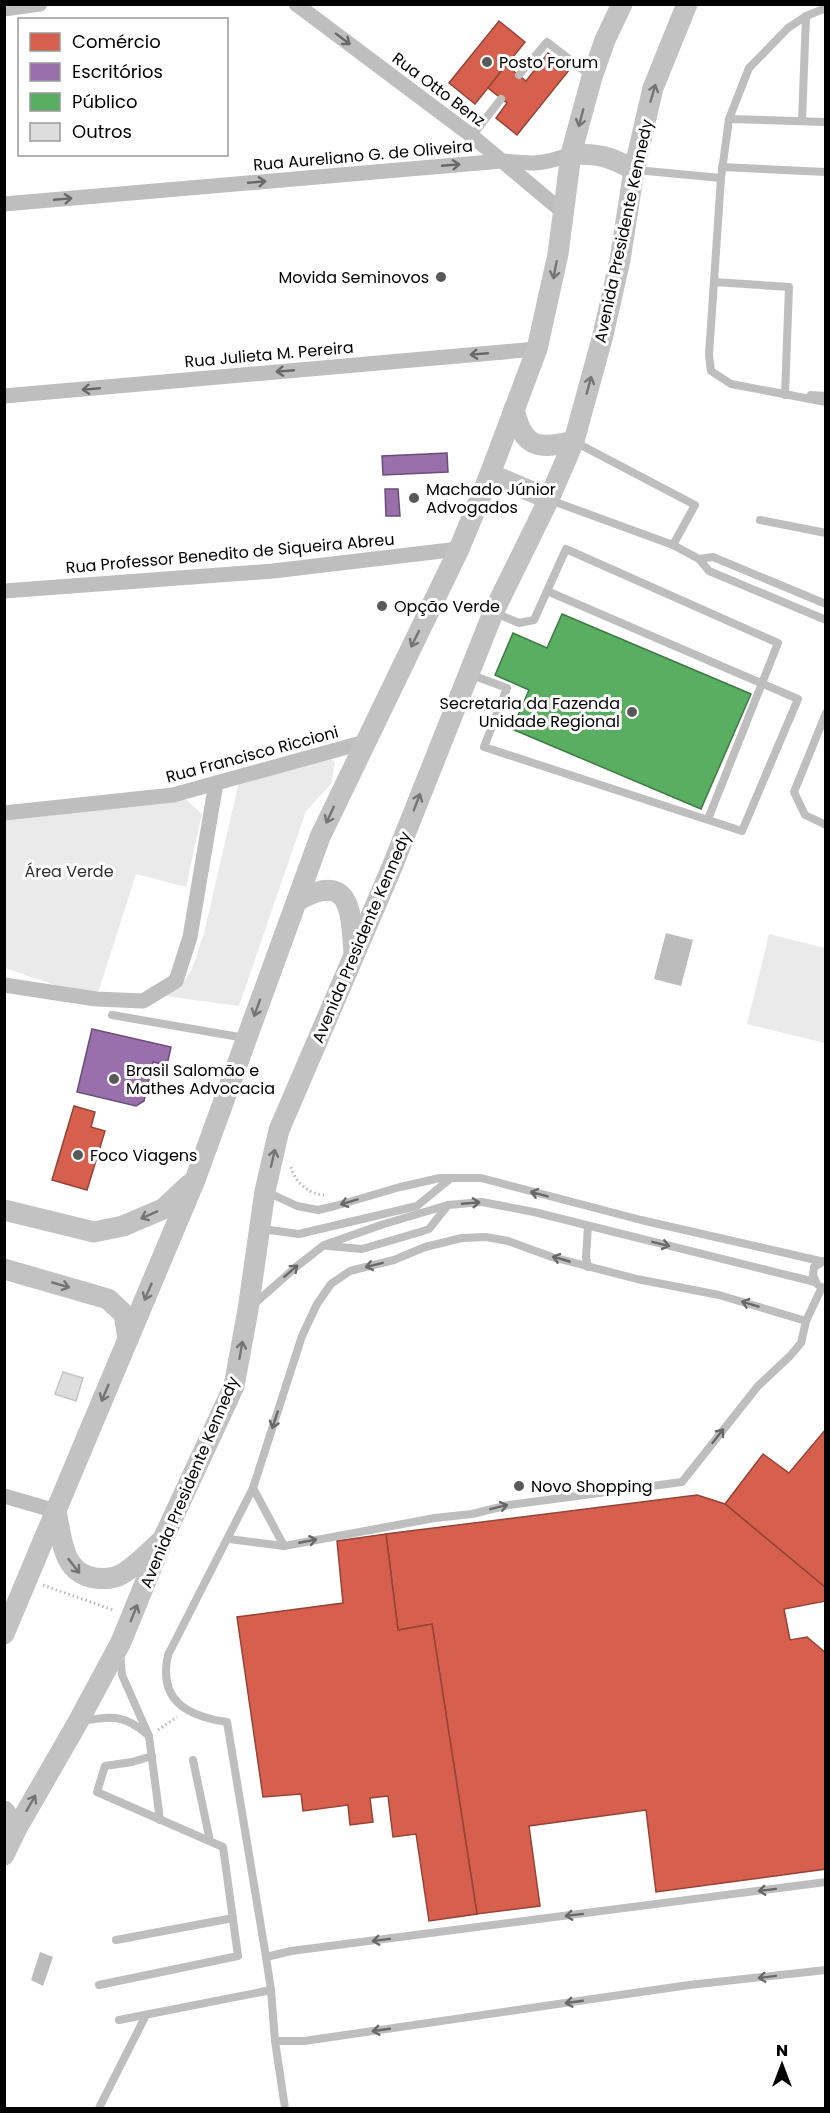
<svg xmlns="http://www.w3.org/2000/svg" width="830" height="2113" font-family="Poppins,sans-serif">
<rect width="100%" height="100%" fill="#fff"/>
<!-- green -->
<g fill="#eaeaea">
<polygon points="301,751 323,753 335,762 331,784 306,811 239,1006 165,996 179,988 192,969 204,933 240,777"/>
<polygon points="181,795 202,814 186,887 136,874 96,999 5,968 5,815"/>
<polygon points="769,934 825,948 825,1043 747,1024"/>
</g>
<!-- water -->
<g fill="#bcbcbc">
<polygon points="666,933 693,940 681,986 654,979"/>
<polygon points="40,1952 53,1957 43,1986 31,1980"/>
</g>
<!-- shops -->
<g fill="#d6604d" stroke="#964336" stroke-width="1.5">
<polygon points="499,21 525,42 475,104 449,83"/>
<polygon points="548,53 570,69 517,135 496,118 507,103 488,88 506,65 526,81"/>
<polygon points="74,1106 95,1112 91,1127 105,1131 87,1190 52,1180"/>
<polygon points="826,1429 826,1588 725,1504 763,1454 789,1473"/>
<polygon points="697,1495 725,1504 826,1588 826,1601 784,1609 790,1640 807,1637 826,1653 826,1869 656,1892 646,1810 529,1826 540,1906 477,1914 432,1624 398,1630 386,1534"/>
<polygon points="386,1534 398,1630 432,1624 477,1914 429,1921 416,1834 393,1837 388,1796 370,1798 373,1822 350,1825 348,1805 303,1811 301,1794 263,1797 237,1617 343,1603 337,1541"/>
</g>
<!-- offices -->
<g fill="#9970ab" stroke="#6b4e78" stroke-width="1.5">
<polygon points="447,453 448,472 383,475 382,456"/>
<polygon points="385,489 398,489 400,516 386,516"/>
<polygon points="92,1029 171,1047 167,1065 153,1062 144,1101 136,1106 77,1092"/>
</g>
<!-- public -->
<polygon fill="#5aae61" stroke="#3f7a44" stroke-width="1.5" points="562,614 751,694 701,809 512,729 529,690 495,675 513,633 547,648"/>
<!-- building -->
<polygon fill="#ddd" stroke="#c5c5c5" stroke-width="1.5" points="63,1372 83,1378 76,1401 55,1394"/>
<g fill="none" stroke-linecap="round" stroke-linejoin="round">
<!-- path -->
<g stroke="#b8b8b8" stroke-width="3" stroke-dasharray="1.5 3" stroke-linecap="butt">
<path d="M291,1167c4,15 17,27 33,28"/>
<polyline points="43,1585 113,1610"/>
<polyline points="158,1730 177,1717"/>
</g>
<!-- service -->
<g stroke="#bebebe" stroke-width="8">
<polyline points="826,8 806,16 788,28 749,68 729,119 721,178 709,355 711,371 731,384 826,402"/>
<polyline points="519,75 547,42 591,76"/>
<polyline points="729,119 826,122"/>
<polyline points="802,121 806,16"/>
<polyline points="472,136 501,99"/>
<polyline points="722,167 826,172"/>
<polyline points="636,170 721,178"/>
<polyline points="714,282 789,287 785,395 790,395"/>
<polyline points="811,395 826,396"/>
<polyline points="550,500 673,545 695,505 575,442"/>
<polyline points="760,520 826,533"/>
<polyline points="673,545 699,559 709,571 826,620"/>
<polyline points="699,559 713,557 826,604"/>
<polyline points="495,613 519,623 534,620 566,549 778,643 708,819"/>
<polyline points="469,674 507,688 484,747 742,831 798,699 547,591"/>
<polyline points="826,713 794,792 805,815 826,825"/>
<polyline points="112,1015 245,1038"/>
<polyline points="267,1192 297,1206 318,1210 335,1206 400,1187 440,1178 481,1178 641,1220 820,1261"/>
<polyline points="588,1226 586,1257 588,1267"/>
<polyline points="262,1229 299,1234 417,1206 451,1178"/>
<polyline points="328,1246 362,1249 420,1232 429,1229 448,1205"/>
<polyline points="817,1284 813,1275 814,1267 824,1261"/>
<polyline points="253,1305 296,1267 324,1245 384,1224 448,1205 482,1202 534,1212 815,1282"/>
<polyline points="253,1488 284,1546"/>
<polyline points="229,1539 284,1546 435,1518 472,1514 509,1505 682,1482 758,1386 790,1356 801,1343 806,1321 822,1287"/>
<polyline points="120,1654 122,1675 149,1736 160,1820"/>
<path d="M82,1721c30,-5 42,-7 66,14"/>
<polyline points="193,1760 210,1841"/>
<polyline points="116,1940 233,1918"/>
<polyline points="266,1957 291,1951 826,1882"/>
<polyline points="99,1985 238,1956 223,1847 97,1792 105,1766 132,1762 152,1756"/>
<polyline points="119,2020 271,1990"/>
<polyline points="275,2041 304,2041 689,1985 826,1970"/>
<polyline points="99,2108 146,2015"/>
<path d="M285,2108l-10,-67 -4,-51 -5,-33 -39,-235c-41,-6 -69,-22 -59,-67l85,-167 49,-152 15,-32 14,-20 19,-13 44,-11 31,-13 37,-9 24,-1 22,4 44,16 85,22 82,16 87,26"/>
</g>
<!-- minor -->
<g stroke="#bebebe" stroke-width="15">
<polyline points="296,4 472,136 563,212"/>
<polyline points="4,9 40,4"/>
<path d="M4,204l498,-43c30,3 41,4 69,-7"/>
<polyline points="4,396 537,349"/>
<polyline points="4,591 273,571 459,549"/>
<polyline points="4,813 173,795 365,742"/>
<polyline points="4,985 96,999 143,1001 176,981 190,937 216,783"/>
<polyline points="4,1496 56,1511"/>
</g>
<!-- secondary -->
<g stroke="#c2c2c2" stroke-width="21">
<path d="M571,154c29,0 38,2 63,16"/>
<path d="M514,409c9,39 24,41 60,32"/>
<polyline points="490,474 549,499"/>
<path d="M297,901c54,-31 54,10 57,52"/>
<polyline points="4,1210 94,1232 123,1226 163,1209 190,1184"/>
<polyline points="4,1269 108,1299 124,1314 128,1339"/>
<path d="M56,1511c6,28 6,62 39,67 8,1 19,1 27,-4 14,-8 27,-22 39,-33"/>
<polyline points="4,1634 195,1180 320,837 459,549 490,474 537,349 558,254 571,154 592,77 605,40 622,4"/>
<polyline points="4,1811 17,1828"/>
<polyline points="4,1855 17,1828 78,1722 121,1642 163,1539 234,1386 248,1310 265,1191 279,1130 392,867 493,613 549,499 574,441 603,335 620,260 634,170 653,88 687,4"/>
</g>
</g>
<!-- one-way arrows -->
<defs><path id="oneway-shaft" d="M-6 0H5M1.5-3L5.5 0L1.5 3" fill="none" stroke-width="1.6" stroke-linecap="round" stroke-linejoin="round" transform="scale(1.5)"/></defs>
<g stroke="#686868">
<use href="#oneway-shaft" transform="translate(343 39) rotate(37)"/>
<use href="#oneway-shaft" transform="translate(451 165) rotate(-5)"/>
<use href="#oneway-shaft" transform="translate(257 182) rotate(-5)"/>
<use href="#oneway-shaft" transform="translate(63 199) rotate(-5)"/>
<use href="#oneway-shaft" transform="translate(479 354) rotate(175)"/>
<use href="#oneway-shaft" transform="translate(285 371) rotate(175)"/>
<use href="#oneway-shaft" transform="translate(91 389) rotate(175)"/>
<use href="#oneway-shaft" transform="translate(539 1194) rotate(-165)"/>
<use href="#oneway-shaft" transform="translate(349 1202) rotate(163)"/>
<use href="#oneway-shaft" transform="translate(471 1203) rotate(-5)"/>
<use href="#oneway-shaft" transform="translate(661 1244) rotate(14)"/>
<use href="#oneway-shaft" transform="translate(561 1259) rotate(-164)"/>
<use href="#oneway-shaft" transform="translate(374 1265) rotate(166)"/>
<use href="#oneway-shaft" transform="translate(291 1271) rotate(-41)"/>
<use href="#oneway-shaft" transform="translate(750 1304) rotate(-163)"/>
<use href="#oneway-shaft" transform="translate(275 1420) rotate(108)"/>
<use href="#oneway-shaft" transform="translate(718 1436) rotate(-52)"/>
<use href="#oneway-shaft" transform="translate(499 1507) rotate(-14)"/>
<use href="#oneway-shaft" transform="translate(308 1541) rotate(-11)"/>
<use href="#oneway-shaft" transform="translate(767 1890) rotate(173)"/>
<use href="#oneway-shaft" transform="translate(574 1915) rotate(173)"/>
<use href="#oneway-shaft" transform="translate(381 1940) rotate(173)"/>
<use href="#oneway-shaft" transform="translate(767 1977) rotate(173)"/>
<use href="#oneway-shaft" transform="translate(574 2002) rotate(172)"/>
<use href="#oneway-shaft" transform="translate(381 2030) rotate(172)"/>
</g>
<g stroke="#747474">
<use href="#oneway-shaft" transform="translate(653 93) rotate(-74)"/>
<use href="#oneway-shaft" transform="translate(581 118) rotate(105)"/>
<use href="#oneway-shaft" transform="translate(555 270) rotate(101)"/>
<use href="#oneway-shaft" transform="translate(589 385) rotate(-75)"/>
<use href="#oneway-shaft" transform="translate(415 639) rotate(116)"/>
<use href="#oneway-shaft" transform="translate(417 802) rotate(-69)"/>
<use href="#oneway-shaft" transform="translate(330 815) rotate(115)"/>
<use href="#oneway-shaft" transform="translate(257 1008) rotate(110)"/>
<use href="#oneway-shaft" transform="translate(273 1158) rotate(-77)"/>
<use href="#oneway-shaft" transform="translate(149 1215) rotate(156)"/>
<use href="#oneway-shaft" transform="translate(61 1285) rotate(16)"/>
<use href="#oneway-shaft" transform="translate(148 1292) rotate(113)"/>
<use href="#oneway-shaft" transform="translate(241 1350) rotate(-80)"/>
<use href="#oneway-shaft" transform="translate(105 1393) rotate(113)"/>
<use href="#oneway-shaft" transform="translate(74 1566) rotate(52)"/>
<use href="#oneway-shaft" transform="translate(134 1613) rotate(-68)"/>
<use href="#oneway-shaft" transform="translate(31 1803) rotate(-60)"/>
</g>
<!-- markers -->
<g fill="#595959" stroke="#fff" stroke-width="2">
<circle cx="487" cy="62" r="6"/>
<circle cx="441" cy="277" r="6"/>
<circle cx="414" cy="498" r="6"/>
<circle cx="382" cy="606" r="6"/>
<circle cx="632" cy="712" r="6"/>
<circle cx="114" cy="1079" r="6"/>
<circle cx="78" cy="1155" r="6"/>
<circle cx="519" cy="1486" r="6"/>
</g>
<g text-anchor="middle" stroke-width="6" stroke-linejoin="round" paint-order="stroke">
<!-- poi labels -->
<g font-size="16" fill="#000" stroke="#fff" text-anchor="start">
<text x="499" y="68">Posto Forum</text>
<text x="429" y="283" text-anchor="end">Movida Seminovos</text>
<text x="426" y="495">Machado Júnior<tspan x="426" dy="18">Advogados</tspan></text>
<text x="394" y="612">Opção Verde</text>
<text x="620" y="709" text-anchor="end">Secretaria da Fazenda<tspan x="620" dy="18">Unidade Regional</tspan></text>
<text x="126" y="1076">Brasil Salomão e<tspan x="126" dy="18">Mathes Advocacia</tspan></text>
<text x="90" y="1161">Foco Viagens</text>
<text x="531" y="1492">Novo Shopping</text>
</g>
<!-- street labels -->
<g font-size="16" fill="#000" stroke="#fff">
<text transform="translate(439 89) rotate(37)" y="6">Rua Otto Benz</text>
<text transform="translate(363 155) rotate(-5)" y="6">Rua Aureliano G. de Oliveira</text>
<text transform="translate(623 231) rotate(-78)" y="6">Avenida Presidente Kennedy</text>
<text transform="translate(269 354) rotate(-5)" y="6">Rua Julieta M. Pereira</text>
<text transform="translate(230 553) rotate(-5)" y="6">Rua Professor Benedito de Siqueira Abreu</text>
<text transform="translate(252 754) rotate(-15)" y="6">Rua Francisco Riccioni</text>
<text transform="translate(361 937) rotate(-67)" y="6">Avenida Presidente Kennedy</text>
<text transform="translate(189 1482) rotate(-67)" y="6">Avenida Presidente Kennedy</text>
</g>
<!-- park labels -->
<g font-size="16" fill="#303030" stroke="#fff">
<text x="69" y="877">Área Verde</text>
</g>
</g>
<!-- border -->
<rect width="830" height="2113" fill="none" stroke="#000000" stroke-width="12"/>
<!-- legend -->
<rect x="18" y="18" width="210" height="138" fill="#ffffff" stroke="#999999" stroke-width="1.5"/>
<rect x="30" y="33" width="30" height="18" fill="#d6604d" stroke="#999999" stroke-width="1.5"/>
<text x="72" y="48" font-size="18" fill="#000000">Comércio</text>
<rect x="30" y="63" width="30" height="18" fill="#9970ab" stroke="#999999" stroke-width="1.5"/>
<text x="72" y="78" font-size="18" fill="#000000">Escritórios</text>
<rect x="30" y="93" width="30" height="18" fill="#5aae61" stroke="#999999" stroke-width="1.5"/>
<text x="72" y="108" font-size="18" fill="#000000">Público</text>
<rect x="30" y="123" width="30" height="18" fill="#dddddd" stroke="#999999" stroke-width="1.5"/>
<text x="72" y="138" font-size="18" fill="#000000">Outros</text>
<!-- north arrow -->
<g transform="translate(782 2065)" stroke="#ffffff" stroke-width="4.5" paint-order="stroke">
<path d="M0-4.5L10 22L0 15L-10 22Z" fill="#000000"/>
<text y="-9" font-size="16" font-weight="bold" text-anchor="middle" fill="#000000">N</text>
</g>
</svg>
